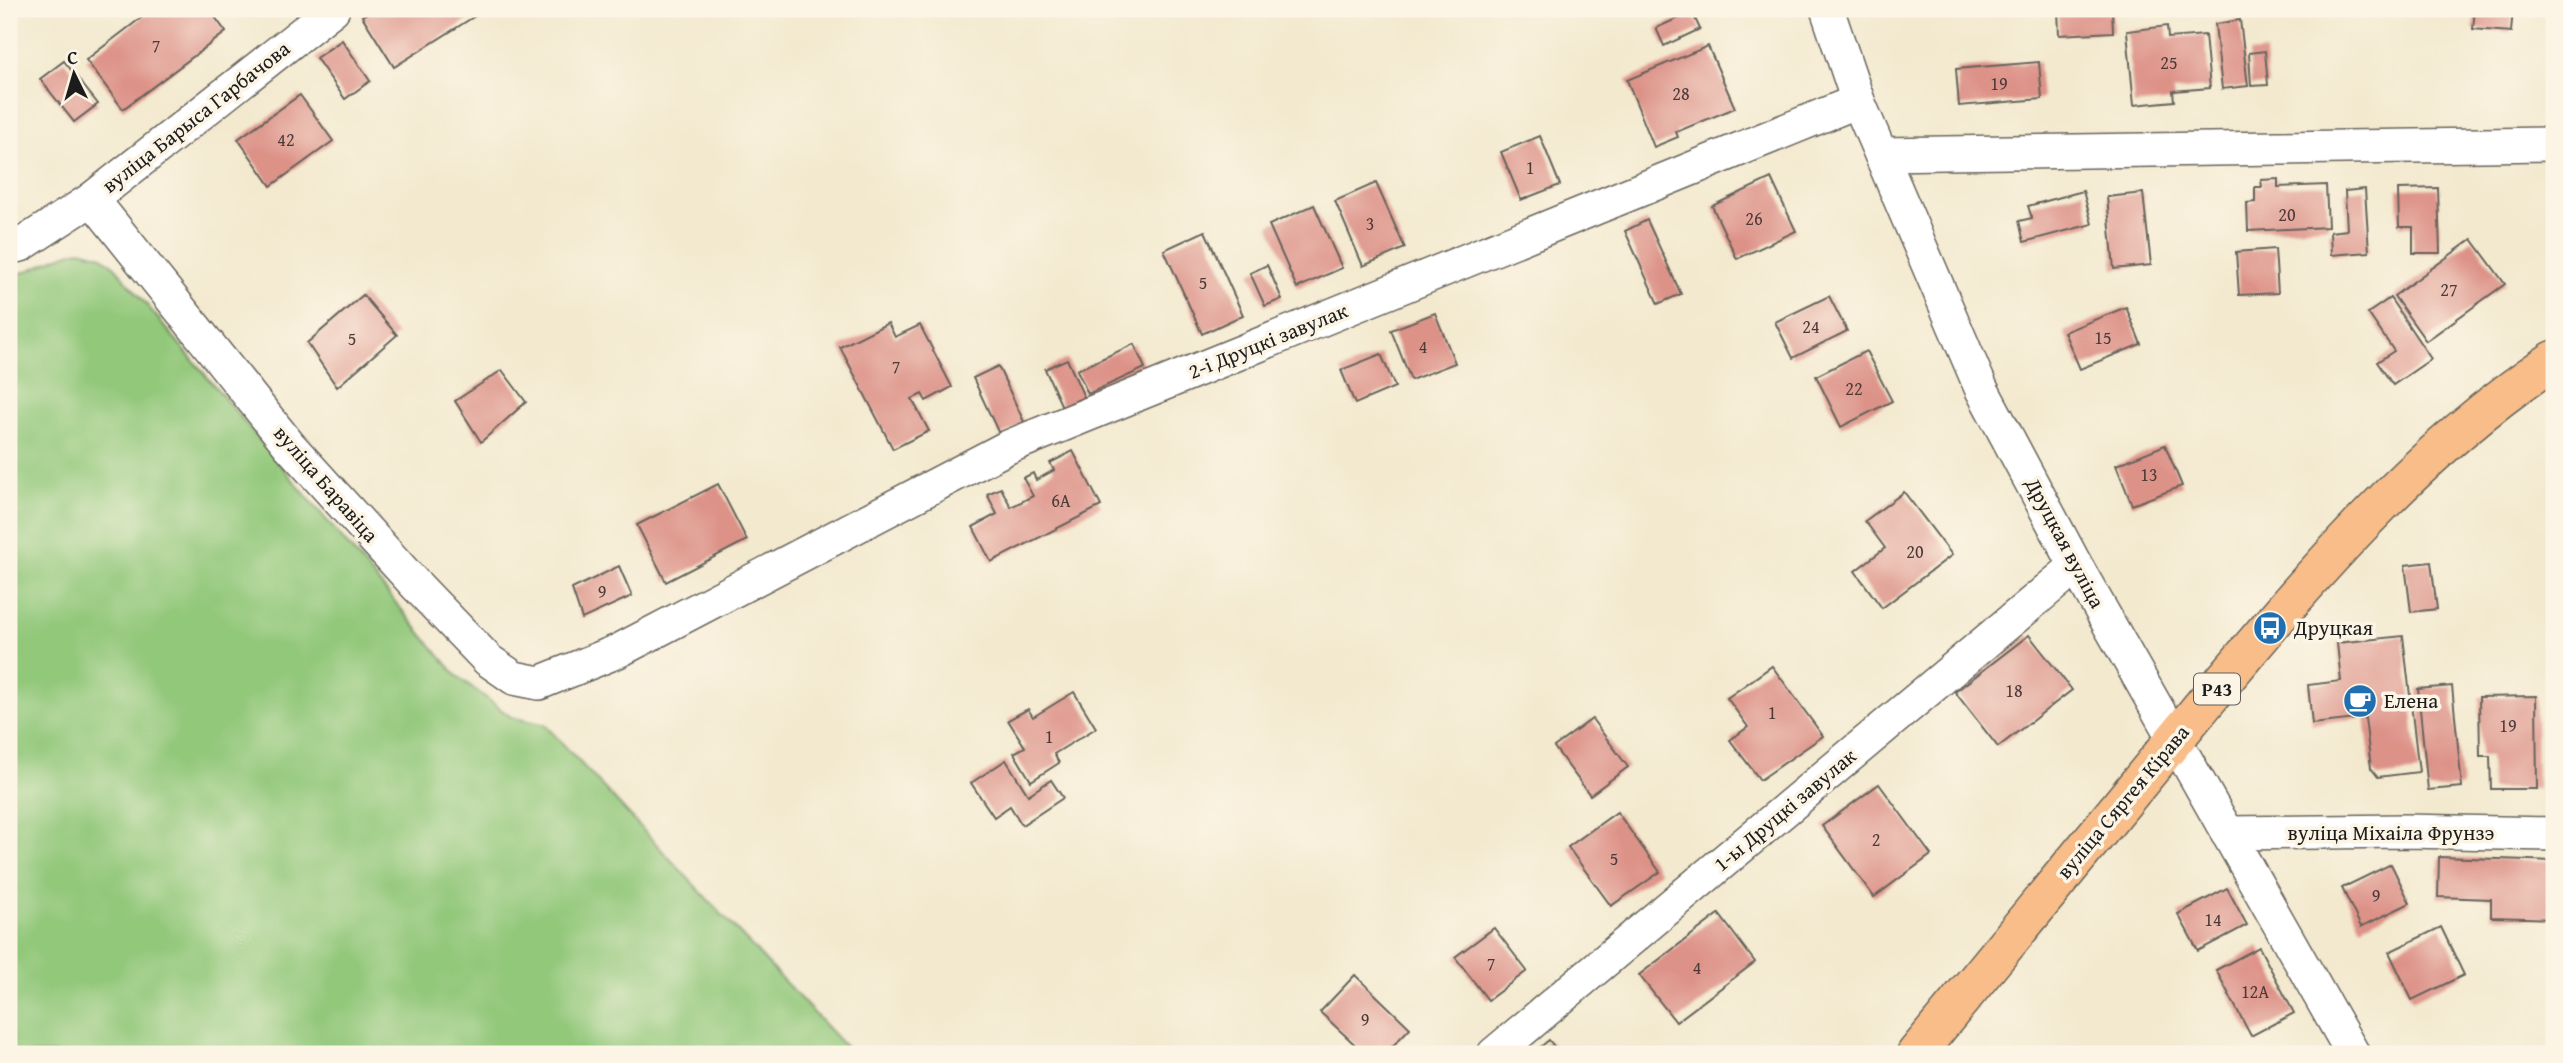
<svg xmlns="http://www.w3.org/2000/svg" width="2563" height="1063" font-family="'Gentium Book Plus',serif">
<rect width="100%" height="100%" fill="#fcf5e5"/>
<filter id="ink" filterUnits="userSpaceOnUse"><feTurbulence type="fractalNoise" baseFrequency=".0143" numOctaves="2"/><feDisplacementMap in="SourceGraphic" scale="14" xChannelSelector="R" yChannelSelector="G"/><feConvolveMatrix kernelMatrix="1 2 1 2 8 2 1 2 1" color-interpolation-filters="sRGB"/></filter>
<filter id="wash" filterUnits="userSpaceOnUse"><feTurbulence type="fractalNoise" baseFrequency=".00686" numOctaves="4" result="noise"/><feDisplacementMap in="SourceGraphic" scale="28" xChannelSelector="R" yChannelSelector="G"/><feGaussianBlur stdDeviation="1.57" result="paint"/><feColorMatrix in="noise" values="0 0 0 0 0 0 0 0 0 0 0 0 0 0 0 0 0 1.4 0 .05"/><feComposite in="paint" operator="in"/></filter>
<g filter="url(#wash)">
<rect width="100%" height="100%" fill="#f3e9cf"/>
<!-- green -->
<path fill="#92c87a" stroke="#57724b" stroke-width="2" d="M80,250l20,5 16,13 340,407 55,42 34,8 307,329h-843v-778c26,-4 45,-21 71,-26z"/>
<g id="blocks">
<!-- building -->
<g fill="#dd9288">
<polygon points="148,9 209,9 226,32 123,109 86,60 150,11"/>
<polygon points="374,9 471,9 475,16 394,67 362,16"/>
<polygon points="2058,9 2112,9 2113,32 2059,35"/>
<polygon points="2475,9 2513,9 2511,32 2473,29"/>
<polygon points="1692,12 1700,29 1664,46 1656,28"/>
<polygon points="2240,20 2248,86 2222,89 2215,24"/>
<polygon points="2167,26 2168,38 2205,35 2210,88 2173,91 2174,101 2134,105 2127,31"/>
<polygon points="342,40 370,81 345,99 316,58"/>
<polygon points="1708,46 1735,108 1676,132 1678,137 1654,147 1627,80"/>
<polygon points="2265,51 2268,85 2251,86 2249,53"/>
<polygon points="64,61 98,104 74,122 40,79"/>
<polygon points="2039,62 2042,99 1959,106 1956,69"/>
<polygon points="300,95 333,141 271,186 238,139"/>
<polygon points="1540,136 1560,185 1521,200 1501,152"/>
<polygon points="1771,178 1796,231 1737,259 1712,206"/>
<polygon points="2278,179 2278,187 2326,185 2328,227 2248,231 2247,203 2255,202 2255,187 2262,187 2261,180"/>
<polygon points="1376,183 1405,248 1363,266 1335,201"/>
<polygon points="2438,188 2440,253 2413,253 2413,227 2399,227 2398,189"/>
<polygon points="2365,189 2369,252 2331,255 2330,232 2347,230 2345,191"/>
<polygon points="2083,191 2092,224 2024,242 2019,221 2032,218 2028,206"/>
<polygon points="2143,193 2151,265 2114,269 2107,197"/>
<polygon points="1314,205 1342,268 1297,288 1269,225"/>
<polygon points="1647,220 1681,294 1658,304 1625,231"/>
<polygon points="1205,231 1243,315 1202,334 1164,250"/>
<polygon points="2472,239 2505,284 2426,341 2394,296"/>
<polygon points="2275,249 2278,293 2239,295 2236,252"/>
<polygon points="1267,265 1282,299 1265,306 1250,273"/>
<polygon points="363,295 397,335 337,387 307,343"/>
<polygon points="1829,296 1847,331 1793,358 1775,322"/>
<polygon points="2390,298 2431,359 2393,385 2377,362 2394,351 2368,313"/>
<polygon points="2126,307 2141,344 2080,369 2064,332"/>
<polygon points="1435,313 1455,363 1411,380 1391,330"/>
<polygon points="888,323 895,337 920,325 952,387 926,401 922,394 912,399 929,431 893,449 840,347"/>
<polygon points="1134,344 1145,368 1088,394 1077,370"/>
<polygon points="1866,351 1892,401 1841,427 1816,376"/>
<polygon points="1381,354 1395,387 1355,404 1341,370"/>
<polygon points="1067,359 1084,397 1062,407 1045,369"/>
<polygon points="998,366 1025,424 1000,436 973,378"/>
<polygon points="502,370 526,402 481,442 455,401"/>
<polygon points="2165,445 2182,486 2132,505 2116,465"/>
<polygon points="1073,451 1101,506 991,562 973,527 997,514 987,494 1001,488 1011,507 1033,496 1023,478 1033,473 1036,480 1054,470 1050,463"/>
<polygon points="718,484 747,540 666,582 637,525"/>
<polygon points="1904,492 1952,555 1882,608 1855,571 1885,548 1865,521"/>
<polygon points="2431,562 2437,609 2411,612 2405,565"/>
<polygon points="619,566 632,596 582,619 572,589"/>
<polygon points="2029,635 2072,690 1998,747 1955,692"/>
<polygon points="2403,636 2419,772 2378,777 2371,768 2365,718 2312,724 2308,685 2341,681 2337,643"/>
<polygon points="1772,666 1823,736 1760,780 1730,740 1748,727 1727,698"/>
<polygon points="2452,686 2462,787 2428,790 2418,689"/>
<polygon points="1074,692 1096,728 1054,754 1059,763 1031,781 1014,753 1025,747 1008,720 1028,709 1033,717"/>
<polygon points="2536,696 2537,789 2491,789 2490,756 2480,756 2479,697"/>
<polygon points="1592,719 1628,767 1590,795 1554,747"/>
<polygon points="1006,760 1028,795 1051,780 1063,798 1022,825 1010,806 994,817 971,783"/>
<polygon points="1879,784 1931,855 1874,897 1822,826"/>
<polygon points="1617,812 1660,872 1611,906 1568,847"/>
<polygon points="2439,857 2554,861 2554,919 2491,917 2491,899 2438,897"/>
<polygon points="2391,864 2410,903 2361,927 2342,888"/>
<polygon points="2227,888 2247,925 2198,951 2178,914"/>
<polygon points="1719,914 1755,962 1676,1022 1639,975"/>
<polygon points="2441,927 2464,975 2412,1000 2389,952"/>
<polygon points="1494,928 1527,971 1488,1000 1455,957"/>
<polygon points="2259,947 2294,1013 2251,1036 2216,970"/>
<polygon points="1355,975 1410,1028 1385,1054 1365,1054 1320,1012"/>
<polygon points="1549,1040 1560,1054 1532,1054"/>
</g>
</g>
</g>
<g filter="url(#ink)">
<use href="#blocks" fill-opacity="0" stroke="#67645b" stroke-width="2"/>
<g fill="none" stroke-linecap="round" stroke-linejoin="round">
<!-- street casing -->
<g stroke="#67645b" stroke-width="36">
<g id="street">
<polyline points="1827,9 1858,101 1981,388 2076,566 2353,1054"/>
<polyline points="1881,154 2554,144"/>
<polyline points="92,199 333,9"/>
<polyline points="9,247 21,245 92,199 289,445 414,583 488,660 514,678 539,683 618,651 1008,447 1858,101"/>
<polyline points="2227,833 2405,831 2554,834"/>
<polyline points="1494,1054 2076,566"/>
</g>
</g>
<!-- primary casing -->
<g stroke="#67645b" stroke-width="41">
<path id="primary" d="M1916,1054c94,-114 187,-229 282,-343 106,-127 217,-260 356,-351"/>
</g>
<!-- street -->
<use href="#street" stroke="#fff" stroke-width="33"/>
<!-- primary -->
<use href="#primary" stroke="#f8bd89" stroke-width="38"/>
</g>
</g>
<!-- icons -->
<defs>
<g id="bus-disc" transform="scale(1.75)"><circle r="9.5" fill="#1f6fb2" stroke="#fcf5e5"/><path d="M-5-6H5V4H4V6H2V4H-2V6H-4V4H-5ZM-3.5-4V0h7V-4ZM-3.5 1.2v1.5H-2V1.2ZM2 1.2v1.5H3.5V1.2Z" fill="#fff"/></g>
<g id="cafe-disc" transform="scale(1.75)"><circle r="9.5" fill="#1f6fb2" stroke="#fcf5e5"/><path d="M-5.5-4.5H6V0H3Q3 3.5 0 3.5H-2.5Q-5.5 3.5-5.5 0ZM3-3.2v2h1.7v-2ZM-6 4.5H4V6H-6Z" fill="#fff"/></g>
</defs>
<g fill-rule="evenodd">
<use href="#bus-disc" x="2270" y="628"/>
<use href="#cafe-disc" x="2360" y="701"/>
</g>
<g text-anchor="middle" stroke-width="7" stroke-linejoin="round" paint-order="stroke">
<!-- number labels -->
<g font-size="18" fill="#4c3a37">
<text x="156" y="52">7</text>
<text x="2169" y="69">25</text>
<text x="1999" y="90">19</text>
<text x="1681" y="100">28</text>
<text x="286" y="146">42</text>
<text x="1530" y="174">1</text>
<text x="2287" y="221">20</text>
<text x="1754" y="225">26</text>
<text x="1370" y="230">3</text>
<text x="1203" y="289">5</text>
<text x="2449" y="296">27</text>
<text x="1811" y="333">24</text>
<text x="2103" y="344">15</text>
<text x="352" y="345">5</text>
<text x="1423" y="353">4</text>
<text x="896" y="373">7</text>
<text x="1854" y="395">22</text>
<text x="2149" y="481">13</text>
<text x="1061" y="507">6А</text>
<text x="1915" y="558">20</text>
<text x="602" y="598">9</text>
<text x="2014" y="697">18</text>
<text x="1772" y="719">1</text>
<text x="2508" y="732">19</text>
<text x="1049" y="743">1</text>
<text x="1876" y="846">2</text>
<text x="1614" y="865">5</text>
<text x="2376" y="902">9</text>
<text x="2213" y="926">14</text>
<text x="1491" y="970">7</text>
<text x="1697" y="974">4</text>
<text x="2255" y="998">12А</text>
<text x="1365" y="1026">9</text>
</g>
<!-- shield labels -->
<rect fill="#fcf5e5" stroke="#5f5d58" stroke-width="2" x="2194" y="673.5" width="46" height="31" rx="5"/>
<g font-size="19" font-weight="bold" fill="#1c1c1c">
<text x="2217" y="696">Р43</text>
</g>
<!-- street labels -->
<g font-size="21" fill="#1c1c1c" stroke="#fcf5e5">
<text transform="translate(196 117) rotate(-38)" y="7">вуліца Барыса Гарбачова</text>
<text transform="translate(1268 341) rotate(-22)" y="7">2-і Друцкі завулак</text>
<text transform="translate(326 484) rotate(49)" y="7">вуліца Баравіца</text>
<text transform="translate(2065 543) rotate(62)" y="7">Друцкая вуліца</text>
<text transform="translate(2123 802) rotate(-50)" y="7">вуліца Сяргея Кірава</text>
<text transform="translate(1785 810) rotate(-40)" y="7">1-ы Друцкі завулак</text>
<text x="2391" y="840">вуліца Міхаіла Фрунзэ</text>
</g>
<!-- poi labels -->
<g font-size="21" fill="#1c1c1c" stroke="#fcf5e5" text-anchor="start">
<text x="2294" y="635">Друцкая</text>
<text x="2384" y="708">Елена</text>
</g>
</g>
<!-- margin -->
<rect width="2563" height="1063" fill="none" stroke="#fcf5e5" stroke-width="35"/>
<!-- north arrow -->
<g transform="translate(74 74) rotate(355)" stroke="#fcf5e5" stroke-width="5" paint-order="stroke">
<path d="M0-5L12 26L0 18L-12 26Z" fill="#1c1c1c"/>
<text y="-10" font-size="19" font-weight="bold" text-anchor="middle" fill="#1c1c1c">С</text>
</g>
</svg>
